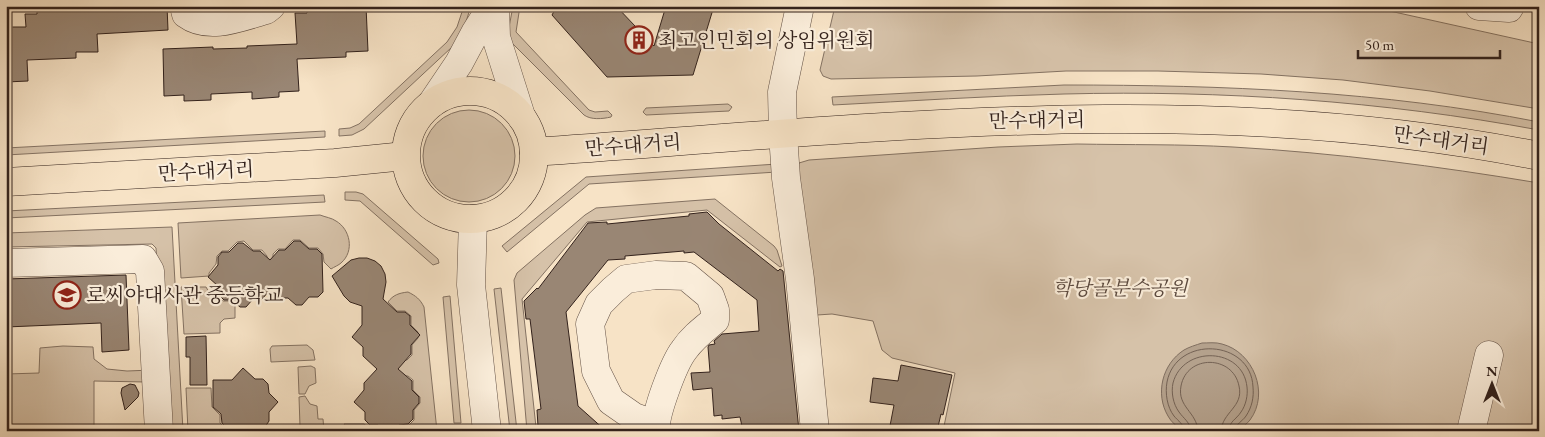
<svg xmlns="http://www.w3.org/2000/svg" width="1545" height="437" font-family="'EB Garamond','Noto Serif KR',serif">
<rect width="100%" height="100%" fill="#f7e3c6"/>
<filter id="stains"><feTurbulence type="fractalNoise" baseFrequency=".004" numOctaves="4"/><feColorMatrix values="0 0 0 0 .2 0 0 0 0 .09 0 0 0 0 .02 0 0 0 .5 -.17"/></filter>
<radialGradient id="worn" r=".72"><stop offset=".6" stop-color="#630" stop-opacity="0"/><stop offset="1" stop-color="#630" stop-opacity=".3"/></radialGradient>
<!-- green -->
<g fill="#d6c2a9" stroke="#847262">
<polygon points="464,6 471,6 463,31 452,47 364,129 352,135 339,136 339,129 350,128 359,124 447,42 457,27"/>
<path d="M513,6h7l-4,26 73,78 6,2 13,-1 4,4 -1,2c-9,2 -20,3 -27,-2l-77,-77z"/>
<polygon points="835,6 1367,6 1539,44 1539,109 1430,91 1343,80 1261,74 1158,71 1066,71 977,76 831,79 823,76 820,70"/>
<path d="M1064,85c159,0 318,6 475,37v8c-156,-29 -317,-40 -475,-36 -77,2 -154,7 -231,11l-1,-8z"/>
<polygon points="728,104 732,107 729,111 646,115 643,112 646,108"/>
<circle cx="469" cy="156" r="46"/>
<polygon points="325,131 325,137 6,155 6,148"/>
<path d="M1077,144c52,1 104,0 156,3 103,6 204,19 306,36v248h-596l12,-58 -63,-15 -10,-8 -9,-29 -41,-7 -15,1 -22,-143 4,-9 10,-3 189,-13z"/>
<polygon points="777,164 777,172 589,184 507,252 502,246 586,177"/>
<polygon points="345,192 356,192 363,194 438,259 439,263 433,265 360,201 345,200"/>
<polygon points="324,195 325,202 6,218 6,211"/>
<polygon points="715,199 774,246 777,250 782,266 780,267 707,210 587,222 522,299 536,427 540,431 527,431 514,280 517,273 585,215 596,208"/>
<path d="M320,215c5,2 12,3 16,6 14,8 19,30 5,42 -2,2 -7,4 -10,6l-7,-7 -1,-8 -5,-6h-9l-9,-8h-7l-8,9h-7l-5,5v8l-6,2v-8l-5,-6h-9l-9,-9 -7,1 -9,9h-6l-5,5 -1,8 -7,9v3l-28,2 -3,-55z"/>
<polygon points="172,227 183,431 168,431 156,248 152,244 6,247 6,233"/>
<polygon points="181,287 206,287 210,294 217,295 223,301 230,301 235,306 235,318 224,319 220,323 220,333 184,334"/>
<polygon points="501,288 517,431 510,431 494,289"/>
<path d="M408,292c8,4 12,7 16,15l13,124h-42l5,-5 9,-1 5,-5v-10l6,-7v-6l-7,-7v-10l-5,-4h-9l-8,-8 7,-7 9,-1 5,-5v-10l6,-7v-6l-7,-7v-9l-6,-5h-8l-9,-9c5,-7 11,-9 20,-10z"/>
<polygon points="450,296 461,423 454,423 443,297"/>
<polygon points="307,345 313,350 315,360 271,362 270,349 272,346"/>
<polygon points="63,346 93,347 94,359 107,369 127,371 152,370 146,382 94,381 94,431 6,431 6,374 39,373 40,348"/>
<polygon points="311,366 315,368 316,383 309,386 305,394 299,394 298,367"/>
<polygon points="186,388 211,388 212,407 220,415 220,423 226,429 234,429 236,431 188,431"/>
<path d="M305,396l5,8 7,2 1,13h5l1,12h-70c12,-6 32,-5 46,-5l-1,-29z"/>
<polygon points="344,424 364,424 369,428 378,428 381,431 349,431"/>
</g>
<!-- water -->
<path fill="#b4a18c" stroke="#806e5f" d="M1202,343c6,0 14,-1 20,1 31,8 48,49 28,76 -3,4 -8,7 -12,11h-57c-4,-5 -10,-9 -13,-15 -13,-22 -6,-52 16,-66 5,-3 12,-5 18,-7z"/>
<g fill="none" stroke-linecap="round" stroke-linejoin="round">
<!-- shore -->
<g stroke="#746254" stroke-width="1">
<path d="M1184,431c0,-7 -6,-10 -10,-15 -7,-9 -9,-23 -7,-34 9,-47 84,-43 86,5 1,10 -1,20 -7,29 -4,6 -10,7 -11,15"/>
<path d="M1191,431c-1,-9 -7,-12 -12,-19 -6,-8 -8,-20 -6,-29 10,-38 70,-36 74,4 1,8 -1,18 -6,25 -5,8 -12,9 -12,19"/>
<path d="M1198,431c-1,-19 -21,-24 -17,-45 6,-32 52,-31 58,0 5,21 -17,26 -18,45"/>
</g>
</g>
<!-- building -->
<g fill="#998674" stroke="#33221c">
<polygon points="44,6 167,6 168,30 97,34 98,52 76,52 76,58 27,60 28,81 6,82 6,27 26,27 25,14 37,14 37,9 44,9"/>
<polygon points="314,6 366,6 368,51 346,52 346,57 297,59 299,91 279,92 279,97 252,99 252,92 211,94 211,100 184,101 184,95 164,96 163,49 213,47 213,49 247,48 247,46 297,44 295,13 307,13 307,8 314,8"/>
<polygon points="557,6 616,6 654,46 666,6 714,6 693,75 607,77 552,15"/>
<polygon points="707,212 719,224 778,271 780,269 783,271 799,431 743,431 740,417 722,419 722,415 714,416 712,388 693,390 691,373 710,372 708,347 709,345 715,344 714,341 722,334 759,331 757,300 694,252 684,253 684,251 625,256 625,259 608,260 566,312 578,406 606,431 543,431 538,426 537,410 541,409 530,319 526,319 524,301 537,288 538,289 588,223 607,222 607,224 689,216 689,214"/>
<polygon points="294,241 300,241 309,249 317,249 322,254 323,292 318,297 309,297 302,305 296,305 288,298 280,298 271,289 262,299 253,299 246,307 240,307 232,300 224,300 219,295 218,286 208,277 218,265 218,257 222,252 229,252 238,243 243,243 253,251 260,251 270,260 279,250 285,250"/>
<polygon points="359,258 367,258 375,261 381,266 385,274 386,282 383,299 397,312 405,312 410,316 410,325 420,335 411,345 411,354 398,369 412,381 412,390 419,397 419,403 413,410 413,419 408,424 399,425 394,431 384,431 378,425 370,425 365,420 365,412 354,402 364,390 364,383 377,369 363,356 363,347 352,337 362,325 362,306 350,302 344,296 332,276 351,260"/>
<polygon points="126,275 129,350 102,352 101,323 6,327 6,279"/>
<polygon points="206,336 207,385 190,385 190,357 186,357 186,337"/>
<polygon points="901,365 952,375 943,415 941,414 937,431 889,431 894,405 870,402 873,378 898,381"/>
<polygon points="243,368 255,379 263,379 268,384 269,393 278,402 269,412 269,421 265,427 256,427 252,431 238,431 234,427 227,428 222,423 221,414 213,407 213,380 232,380"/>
<polygon points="130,384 135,385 139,393 138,397 125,410 121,393 122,388"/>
</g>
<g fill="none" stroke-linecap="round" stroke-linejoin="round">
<!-- minor casing -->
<g stroke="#645246" stroke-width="29">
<g id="minor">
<path d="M184,6l2,8c23,17 55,3 80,-4l5,-4"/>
<polyline points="495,6 496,37 521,116"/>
<polyline points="800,6 782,92 783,134 786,178 800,279 815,431"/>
<polyline points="1479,6 1509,8 1510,6"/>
<polyline points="432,103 459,63 475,33 492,6"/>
<polyline points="473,219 471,285 487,431"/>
<polyline points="6,263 143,259 150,271 159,431"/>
<path d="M656,425l-22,-8 -23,-16 -15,-30 -6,-47 9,-20 14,-14 13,-11 30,-4 30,1 24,20 5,14v10c-11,9 -23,18 -31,30 -10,13 -30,65 -28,81"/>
<polyline points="1471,431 1489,355"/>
</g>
</g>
<!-- major casing -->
<g stroke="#33221c" stroke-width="29">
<g id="major">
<circle cx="470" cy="155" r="64"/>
<path d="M534,152c334,-23 673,-63 1005,4"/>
<polyline points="6,182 335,163 405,156"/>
</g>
</g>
<!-- minor -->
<use href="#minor" stroke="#faedda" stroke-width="28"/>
<!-- major -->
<use href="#major" stroke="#f7e3c6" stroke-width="28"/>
</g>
<!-- icons -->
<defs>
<g id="building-ring" transform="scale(1.4375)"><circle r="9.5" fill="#faedda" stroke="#8f2418" stroke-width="1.5"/><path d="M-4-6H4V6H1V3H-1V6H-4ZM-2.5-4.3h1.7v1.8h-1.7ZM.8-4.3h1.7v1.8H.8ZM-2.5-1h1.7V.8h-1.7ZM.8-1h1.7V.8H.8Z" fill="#8f2418"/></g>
<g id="school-ring" transform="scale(1.4375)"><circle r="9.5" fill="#faedda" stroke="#8f2418" stroke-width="1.5"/><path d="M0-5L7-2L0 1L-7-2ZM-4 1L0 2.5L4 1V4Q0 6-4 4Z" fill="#8f2418"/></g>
</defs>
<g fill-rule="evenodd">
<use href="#building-ring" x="639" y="40"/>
<use href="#school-ring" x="67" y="295"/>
</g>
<g text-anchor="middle" stroke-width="4.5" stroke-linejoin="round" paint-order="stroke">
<!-- poi labels -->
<g font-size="20" fill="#33221c" stroke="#faedda" text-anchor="start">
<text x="658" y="47">최고인민회의 상임위원회</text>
<text x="86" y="302">로씨야대사관 중등학교</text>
</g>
<!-- street labels -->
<g font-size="20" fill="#33221c" stroke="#faedda">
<text transform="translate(1037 120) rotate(-1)" y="7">만수대거리</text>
<text transform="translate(1441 140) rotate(8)" y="7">만수대거리</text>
<text transform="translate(633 145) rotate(-4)" y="7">만수대거리</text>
<text transform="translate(206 171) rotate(-3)" y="7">만수대거리</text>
</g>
<!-- park labels -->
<g font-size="20" font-style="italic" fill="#5c4a3f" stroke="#faedda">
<text x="1120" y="295">학당골분수공원</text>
</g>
</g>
<!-- margin -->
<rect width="1545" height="437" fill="none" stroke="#f7e3c6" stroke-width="25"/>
<rect x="8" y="8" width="1530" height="422" fill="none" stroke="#33221c" stroke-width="2.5"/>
<rect x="12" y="12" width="1520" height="412" fill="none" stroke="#33221c"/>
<!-- north arrow -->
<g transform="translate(1492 384)" stroke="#faedda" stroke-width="4" paint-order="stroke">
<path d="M0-4L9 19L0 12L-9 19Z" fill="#33221c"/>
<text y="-8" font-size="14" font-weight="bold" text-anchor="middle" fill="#33221c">N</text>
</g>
<!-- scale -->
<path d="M1358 50v8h142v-8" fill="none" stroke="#33221c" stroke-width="2.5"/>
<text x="1365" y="50" font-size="15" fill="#33221c" stroke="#faedda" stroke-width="4" paint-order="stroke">50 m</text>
<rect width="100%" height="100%" filter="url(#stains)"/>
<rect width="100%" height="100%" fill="url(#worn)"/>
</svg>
